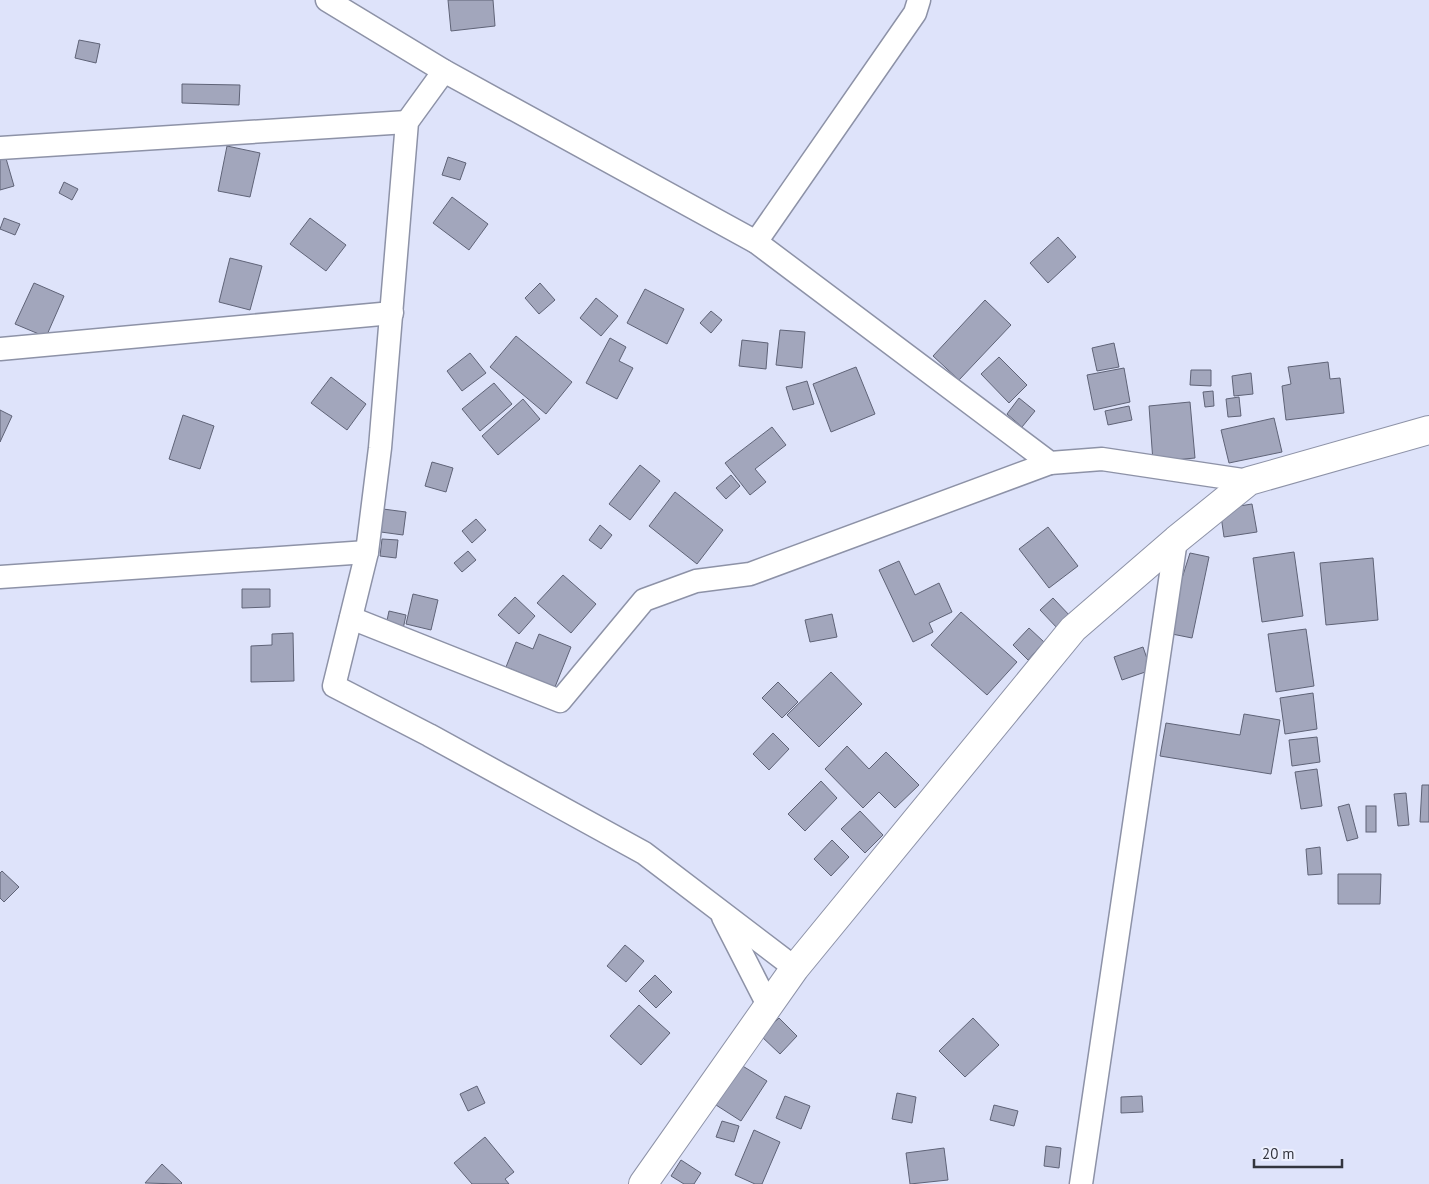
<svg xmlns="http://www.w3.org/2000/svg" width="1429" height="1184" font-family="'PT Sans',sans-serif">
<rect width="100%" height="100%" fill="#dee3fa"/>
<!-- building -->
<g fill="#a2a6bc" stroke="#5f6377">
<polygon points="448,0 493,0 495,26 451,31"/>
<polygon points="79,40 100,44 96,63 75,58"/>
<polygon points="182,84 240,85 239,105 182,103"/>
<polygon points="227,146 260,153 250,197 218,191"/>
<polygon points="5,155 14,186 0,190 0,156"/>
<polygon points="448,157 466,163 460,180 442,175"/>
<polygon points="64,182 78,189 72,200 59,193"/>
<polygon points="452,197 488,224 469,250 433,223"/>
<polygon points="4,218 20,224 15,235 0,229"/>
<polygon points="310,218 346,245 326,271 290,244"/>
<polygon points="1058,237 1076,257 1048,283 1030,263"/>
<polygon points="230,258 262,266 250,310 219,302"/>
<polygon points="34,283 64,296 46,337 15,324"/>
<polygon points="540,283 555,300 539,314 525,298"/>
<polygon points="645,289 684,309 667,344 627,323"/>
<polygon points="596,298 618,316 601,336 580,318"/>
<polygon points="985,300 1011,325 959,380 933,356"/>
<polygon points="711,311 722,320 711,333 700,323"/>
<polygon points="780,330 805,332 802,368 776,365"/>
<polygon points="516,336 572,382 546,414 490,367"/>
<polygon points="610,338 626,347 619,361 633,368 617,399 586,383"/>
<polygon points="742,340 768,343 766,369 739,366"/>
<polygon points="1114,343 1119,367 1097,371 1092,348"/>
<polygon points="470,353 486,373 462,391 447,371"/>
<polygon points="999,357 1027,385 1009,403 981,374"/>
<polygon points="1328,362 1330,379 1340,378 1344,413 1286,420 1282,386 1291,384 1288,367"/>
<polygon points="856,367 875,414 831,432 813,384"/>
<polygon points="1124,368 1130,402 1094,410 1087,375"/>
<polygon points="1191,370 1211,370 1211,386 1190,385"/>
<polygon points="1251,373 1253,394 1234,396 1232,376"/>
<polygon points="331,377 366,404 347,430 311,403"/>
<polygon points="807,381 814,404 793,410 786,387"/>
<polygon points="494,383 512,404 480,431 462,409"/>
<polygon points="1213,391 1214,406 1205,407 1203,392"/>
<polygon points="1239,397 1241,416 1228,417 1226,399"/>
<polygon points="1019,398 1035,411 1022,427 1007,414"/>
<polygon points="523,399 540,419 498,455 482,436"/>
<polygon points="1190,402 1195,458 1153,462 1149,406"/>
<polygon points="1129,406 1132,420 1108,425 1105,411"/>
<polygon points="0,410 12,416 0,442"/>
<polygon points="183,415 214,426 200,469 169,459"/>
<polygon points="1274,418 1282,452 1229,463 1221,430"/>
<polygon points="772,427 786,445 755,469 766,482 750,495 725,463"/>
<polygon points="432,462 453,468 446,492 425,486"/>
<polygon points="640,465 660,481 630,520 609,504"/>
<polygon points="731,475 740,486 726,499 716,488"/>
<polygon points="675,492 723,530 697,564 649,526"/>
<polygon points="1252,504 1257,532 1224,537 1220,509"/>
<polygon points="383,509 406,512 403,535 381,532"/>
<polygon points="476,519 486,530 472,543 462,531"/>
<polygon points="600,525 612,535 601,549 589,540"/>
<polygon points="1048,527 1078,566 1049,588 1019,549"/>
<polygon points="382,539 398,540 396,558 380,556"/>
<polygon points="468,551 476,560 462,572 454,563"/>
<polygon points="1294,552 1303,616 1262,622 1253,558"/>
<polygon points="1190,553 1209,557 1192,638 1172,634 1176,597"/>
<polygon points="1373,558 1378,620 1326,625 1320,563"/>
<polygon points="899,561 915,595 939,583 952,612 929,623 933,632 913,642 879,570"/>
<polygon points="563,575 596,604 571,633 537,603"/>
<polygon points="242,589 270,589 270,607 242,608"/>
<polygon points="413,594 438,600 431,630 406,624"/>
<polygon points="515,597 535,616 519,634 498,615"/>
<polygon points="1053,598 1072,618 1059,630 1040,610"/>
<polygon points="389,611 406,615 402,634 385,630"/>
<polygon points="961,612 1017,662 987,695 931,645"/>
<polygon points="832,614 837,637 810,642 805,620"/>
<polygon points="1029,628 1044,642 1028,660 1013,645"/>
<polygon points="1306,629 1314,686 1276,692 1268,634"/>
<polygon points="293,633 294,681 251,682 251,646 272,645 272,634"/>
<polygon points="539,634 571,647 555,687 506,667 516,642 533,649"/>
<polygon points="1143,647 1151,670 1122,680 1114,657"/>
<polygon points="831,672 862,704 819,747 787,715"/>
<polygon points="778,682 798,702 782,718 762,698"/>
<polygon points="1313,693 1317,729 1285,734 1280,698"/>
<polygon points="1244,714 1280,720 1271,774 1160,756 1166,723 1240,735"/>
<polygon points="773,733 789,749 769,770 753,754"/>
<polygon points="1317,737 1320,762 1292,766 1289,740"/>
<polygon points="847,746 869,769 886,752 919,785 895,808 879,792 863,808 825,769"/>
<polygon points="1317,769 1322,806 1301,809 1295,772"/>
<polygon points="821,781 837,798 805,831 788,814"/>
<polygon points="1422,785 1429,785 1429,822 1420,822"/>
<polygon points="1406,793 1409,825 1398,826 1394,794"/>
<polygon points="1349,804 1358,838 1347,841 1338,807"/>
<rect x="1366" y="806" width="10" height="26"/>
<polygon points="860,811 883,835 865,853 841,829"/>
<polygon points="832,840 849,857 831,876 814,859"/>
<polygon points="1320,847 1322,874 1308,875 1306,849"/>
<polygon points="2,871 19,887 4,902 0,898 0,873"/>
<polygon points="1338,874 1381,874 1380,904 1338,904"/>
<polygon points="625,945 644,961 626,982 607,966"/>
<polygon points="655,975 672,992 656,1008 639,991"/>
<polygon points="639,1005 670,1033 641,1065 610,1036"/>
<polygon points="779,1018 797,1036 780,1054 761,1036"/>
<polygon points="973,1018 999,1045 965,1077 939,1051"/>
<polygon points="741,1065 767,1081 741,1121 716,1105"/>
<polygon points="477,1086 485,1103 468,1111 460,1094"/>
<polygon points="897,1093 916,1097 912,1123 892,1119"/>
<polygon points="785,1096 810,1106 801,1129 776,1118"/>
<polygon points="1142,1096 1143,1112 1121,1113 1121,1097"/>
<polygon points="994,1105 1018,1111 1014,1126 990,1120"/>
<polygon points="722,1121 739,1126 734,1142 716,1137"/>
<polygon points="754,1130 780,1142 762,1184 755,1184 735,1175"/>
<polygon points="485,1137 514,1172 505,1179 509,1184 472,1184 454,1163"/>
<polygon points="1046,1146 1061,1148 1059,1168 1044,1166"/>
<polygon points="944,1148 948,1180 910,1184 906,1153"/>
<polygon points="681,1160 701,1173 694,1184 684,1184 671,1176"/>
<polygon points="162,1164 182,1183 181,1184 145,1183"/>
</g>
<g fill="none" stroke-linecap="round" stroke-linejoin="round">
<!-- street casing -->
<g stroke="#8d92a7" stroke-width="25">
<g id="street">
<polyline points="327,0 444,71 756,242 1050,463 1102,459 1249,481"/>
<polyline points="444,71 407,122 380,448 367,552 334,686 429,735 644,853 795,968"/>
<polyline points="0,148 407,122"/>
<polyline points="756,242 915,13 919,0"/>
<polyline points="0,349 392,313"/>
<polyline points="0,577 367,552"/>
<polyline points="351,618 560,701 644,600 696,581 750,574 1050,463"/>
<polyline points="723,917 769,1007"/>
<polyline points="1081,1184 1176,540"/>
</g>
</g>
<!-- secondary casing -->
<g stroke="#8d92a7" stroke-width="30">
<polyline id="secondary" points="643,1184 795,968 1073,629 1176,540 1249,481 1429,430"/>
</g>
<!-- street -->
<use href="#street" stroke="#fff" stroke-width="22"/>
<!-- secondary -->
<use href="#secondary" stroke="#fff" stroke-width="28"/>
</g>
<!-- scale -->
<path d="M1254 1159v8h88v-8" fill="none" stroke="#33353e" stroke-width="2.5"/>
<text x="1262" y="1159" font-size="15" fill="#33353e" stroke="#edf0fe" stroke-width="4" paint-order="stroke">20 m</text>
</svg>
